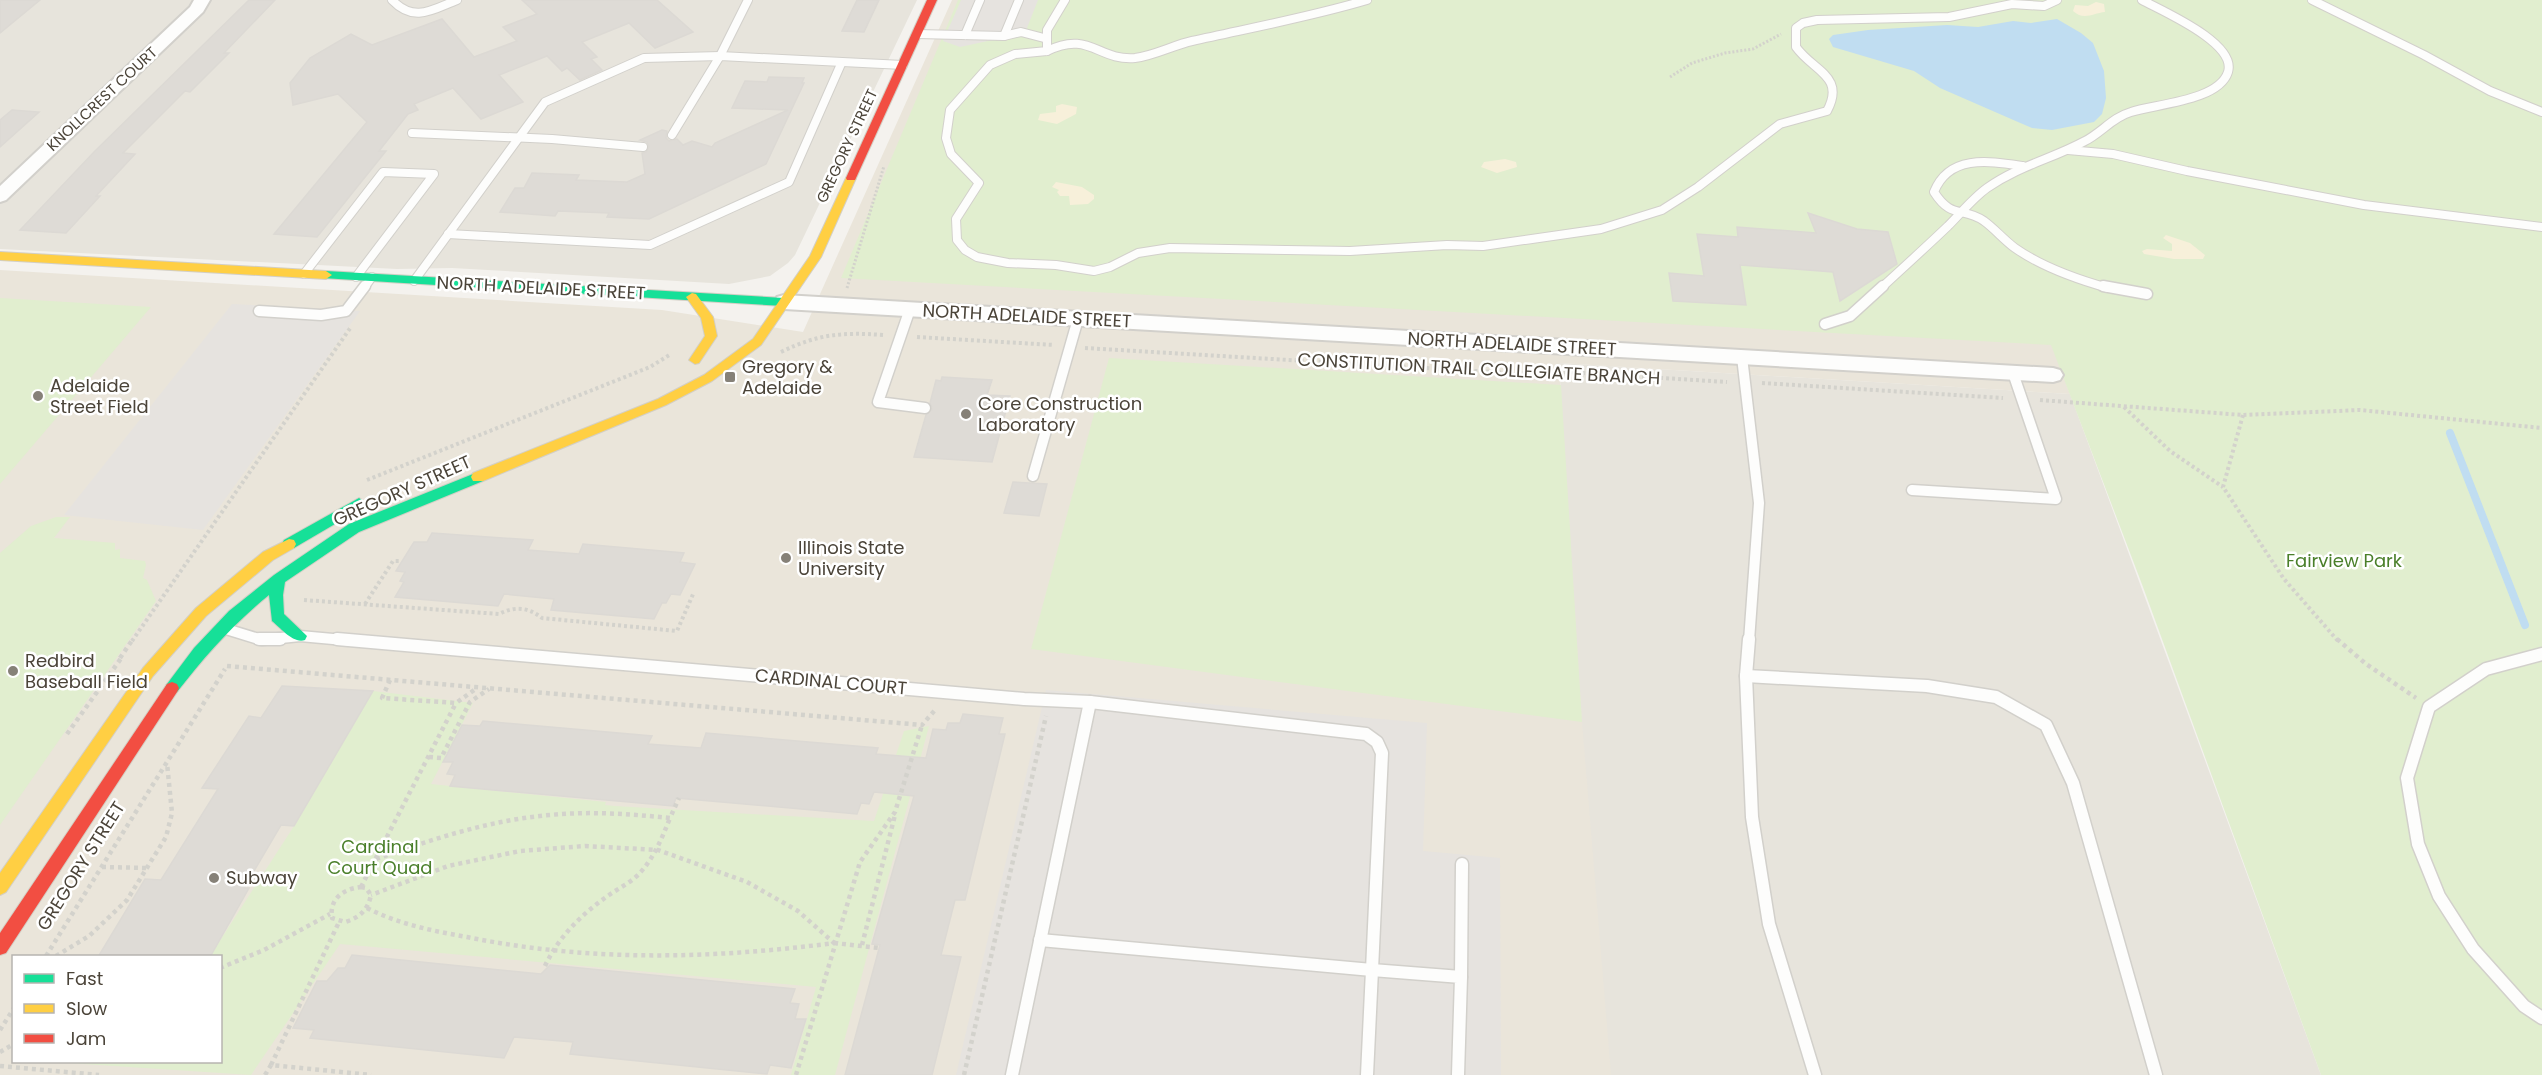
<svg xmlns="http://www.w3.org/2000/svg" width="2542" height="1075" font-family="Poppins,sans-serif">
<rect width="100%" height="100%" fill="#f4f2ee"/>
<!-- residential -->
<g fill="#e7e4dc">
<polygon points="0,0 917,0 795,255 788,263 770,276 729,284 452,268 397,269 0,249"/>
<polygon points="1559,363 2070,394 2321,1075 0,1075 0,986 14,1062 220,1062 220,956 1581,722"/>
</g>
<!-- education -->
<path fill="#eae5da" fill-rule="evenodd" d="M952,0h1590l-490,345 18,49 -511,-31 23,359 29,353h-1611v-805l662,40 141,22zM14,956h206v106h-206z"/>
<!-- green -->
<g fill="#e1eecf">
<polygon points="958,0 2542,0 2542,1075 2321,1075 2143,587 2051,345 841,278"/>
<polygon points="0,298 151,307 0,484"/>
<polygon points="1109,358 1561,385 1582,722 1031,649"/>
<polygon points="56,517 70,517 54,538 115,543 115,550 120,549 120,558 145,561 146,565 143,578 147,580 156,601 0,825 0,553 31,526"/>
<polygon points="373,691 473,703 431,784 606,802 605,805 615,806 874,821 904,731 929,726 835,1075 791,1075 816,987 340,944 251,1075 53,1062 220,1062 220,956 210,956 294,826"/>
</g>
<!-- sand -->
<g fill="#f7f0da">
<path d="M2096,2l8,2 1,8c-12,1 -21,9 -32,-1l2,-6 13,1z"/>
<polygon points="1062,104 1077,107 1076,114 1057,124 1038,120 1040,114 1056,112 1056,106"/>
<polygon points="1505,159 1516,162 1517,167 1497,173 1481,167 1484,162"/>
<polygon points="1056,182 1082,187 1094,195 1094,199 1088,204 1070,205 1069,196 1060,196 1057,192 1059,190 1052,187"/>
<polygon points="2166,235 2190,243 2205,255 2203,259 2174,259 2144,254 2142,251 2147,249 2172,251 2172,244 2163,238"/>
</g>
<!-- parking -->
<g fill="#e6e3df">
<polygon points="961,0 1038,0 1025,33 960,47 943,41"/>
<polygon points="232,304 360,311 203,530 64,515"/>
<polygon points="1046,690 1427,723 1423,851 1500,858 1501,1075 956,1075"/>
</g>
<!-- water -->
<polygon fill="#c0ddf1" points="2057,19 2081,33 2093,43 2104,71 2106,98 2102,114 2094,122 2052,130 2032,128 2018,122 1940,88 1914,71 1833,47 1829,39 1833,35 1868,30 1947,25 1978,27 2013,21 2031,23"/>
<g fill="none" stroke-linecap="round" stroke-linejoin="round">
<!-- stream -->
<polyline stroke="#c0ddf1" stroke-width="8" points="2450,433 2525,625"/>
</g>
<!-- building -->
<g fill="#dedbd6" stroke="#dcd9d4" stroke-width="1.5">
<polygon points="0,0 40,0 0,33"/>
<polygon points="249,0 275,0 224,53 229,53 190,92 185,91 123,153 135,154 96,196 100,196 66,233 20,230 94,152"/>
<polygon points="522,0 657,0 693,32 655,48 629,23 582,42 597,57 591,59 602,70 580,80 567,68 562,71 547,56 499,75 523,102 481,119 453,88 414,104 418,110 408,114 379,151 386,151 317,237 274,234 367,122 338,94 293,105 290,83 310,58 351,34 372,45 442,19 474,57 517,41 503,27 537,14"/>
<polygon points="857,0 879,0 864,32 842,31"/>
<polygon points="769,77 804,78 802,83 804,83 766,164 649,219 607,217 609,213 558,211 555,216 500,212 515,188 524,188 532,173 579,175 576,180 627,182 645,174 642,153 646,152 649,147 647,142 640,140 662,130 667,131 666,138 669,141 677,139 683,145 692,141 712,147 715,143 788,110 732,108 745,81 767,82"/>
<polygon points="12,110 39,112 0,147 0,120"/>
<polygon points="1808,213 1857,229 1888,232 1897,264 1840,301 1833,272 1740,265 1746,305 1673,301 1669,273 1704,276 1697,234 1738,237 1737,227 1816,233"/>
<polygon points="942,377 992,380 987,395 1010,396 992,462 914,457 926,415 932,409 930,403 936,380 941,381"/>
<polygon points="1013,482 1047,484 1039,516 1004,513"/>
<polygon points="432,533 533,540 528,550 579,554 583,544 684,553 680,562 695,564 680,595 671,594 666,603 662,603 654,619 551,610 554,599 504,594 498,606 395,597 404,582 400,581 405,572 396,571 414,542 427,542"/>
<polygon points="282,686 373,691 294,826 281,825 244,888 249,888 210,957 98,957 145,879 161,880 218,789 202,788 249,716 261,718"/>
<polygon points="963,714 1003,718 999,734 1005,734 965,900 955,900 941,955 961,957 932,1075 845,1075 880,945 872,944 914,796 874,792 869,804 861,803 857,814 676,798 673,806 450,786 455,775 447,774 453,762 443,762 462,725 480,726 483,721 652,736 648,744 701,748 706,733 878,748 876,754 926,758 933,729 946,730 948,723 960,723"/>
<polygon points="352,955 541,974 550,965 795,989 790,1003 799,1004 795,1019 806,1019 791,1068 770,1065 767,1074 570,1054 573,1042 514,1037 504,1058 310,1038 314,1030 293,1028 317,981 327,981 338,968 345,968"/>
</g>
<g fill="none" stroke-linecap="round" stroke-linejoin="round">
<!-- lane-far2 casing -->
<g stroke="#d2d0cb" stroke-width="10">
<g id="lane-far2">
<path d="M392,0c22,23 40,10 65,0"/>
<path d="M1065,0l-18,30v21l-32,3 -25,11 -40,45 -4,28 5,16 28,29 -23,36 1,21 8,10 12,7 31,6 48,2 38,6 16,-4 28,-14 32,-5 180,3 97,-6 36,1 118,-17 61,-19 36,-23 82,-63 47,-13c19,-35 -14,-40 -31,-64v-19l7,-5 14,-3 132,-3 63,-13 32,2 13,-6"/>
<polyline points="2312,0 2424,55 2490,91 2542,112"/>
<polyline points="917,34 1004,36 1019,0"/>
<polyline points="965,35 980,0"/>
<polyline points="1004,36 1021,32 1044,38"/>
<path d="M1047,51c42,-21 51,10 88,7 18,-2 39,-13 57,-17 58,-13 118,-24 175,-41"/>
<polyline points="412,133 552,139 643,147"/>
<polyline points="672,135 720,56 748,0"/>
<polyline points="2068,150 2113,154 2187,171 2364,205 2542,227"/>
<path d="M2023,166c-34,-5 -74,-12 -89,26 18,28 28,14 50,29 11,8 20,19 31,27 27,19 61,31 93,40"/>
<polyline points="448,234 650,245 789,182 841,64"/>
<polyline points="304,274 383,172 434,174 356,277"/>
<polyline points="414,281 545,102 644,58 720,56 903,65"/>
<polyline points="364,288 372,277"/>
<path d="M1881,288c23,-21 45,-41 67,-62 13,-13 25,-28 39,-38 33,-23 65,-29 98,-47 16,-8 28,-24 46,-29 24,-8 88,-11 97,-40 9,-29 -66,-61 -86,-72"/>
</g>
</g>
<!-- lane-far1 casing -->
<g stroke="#d2d0cb" stroke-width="13">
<g id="lane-far1">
<polyline points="2103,286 2147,294"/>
<polyline points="910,309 878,402 925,408"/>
<polyline points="259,311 321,315 346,311 365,286"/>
<polyline points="1825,324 1850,316 1883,286"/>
<polyline points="1742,357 1759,503 1749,641"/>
<polyline points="1033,476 1078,319"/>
<polyline points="1912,490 2056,499 2013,373"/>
<polyline points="226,629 262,640 300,636 355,641"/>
</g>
</g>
<!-- lane casing -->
<g stroke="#d2d0cb" stroke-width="15">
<g id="lane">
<polyline points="259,639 280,639"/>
<polyline points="337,639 1024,699 1090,702 1012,1075"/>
<polyline points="1749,639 1746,676 1752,817 1769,924 1815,1075"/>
<polyline points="2542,654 2486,669 2429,707 2407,778 2418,844 2439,896 2473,949 2524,1006 2542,1018"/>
<polyline points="1746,676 1927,686 1996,697 2046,725 2073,783 2156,1075"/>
<polyline points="1090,702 1366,734 1377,742 1382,753 1372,970 1461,977 1458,1075"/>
<polyline points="1040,940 1372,970 1367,1075"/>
<polyline points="1461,977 1462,864"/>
</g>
</g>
<!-- street casing -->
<g stroke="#d2d0cb" stroke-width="4">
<g id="street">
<polygon points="194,0 210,0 203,12 6,200 0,202 0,186 190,7"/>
<polygon points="784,295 2053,368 2060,370 2063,375 2060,380 2053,382 784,309 777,307 774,302 777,297"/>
</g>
</g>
<!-- fast casing -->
<g stroke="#d3cfc5" stroke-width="2">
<g id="fast">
<polygon points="326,271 784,298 790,302 784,306 322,278 320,275"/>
<path d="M478,472l5,1 2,4 -2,4 -124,51 -74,50 -2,13 1,19 23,22 -2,4c-12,4 -24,-12 -33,-19l-3,-26c-36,29 -64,61 -92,97l-5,2 -5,-2 -2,-4 2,-4 27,-36 35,-37 45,-36 75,-51z"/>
<polygon points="359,498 366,503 364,507 294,548 284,548 282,544 284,540"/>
</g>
</g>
<!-- slow casing -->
<g stroke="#d3cfc5" stroke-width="2">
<g id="slow">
<polygon points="851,175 856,178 821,257 761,345 712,381 666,405 483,481 473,481 471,477 473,473 658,399 704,375 753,339 810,256 846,178"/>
<polygon points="0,252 326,271 332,275 326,279 0,260"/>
<polygon points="692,293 696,294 713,317 717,336 699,363 695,364 689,360 705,336 701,318 686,297"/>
<polygon points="289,539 294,540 296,544 294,548 273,560 206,616 153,676 6,892 0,895 0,873 143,668 196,608 263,552"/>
</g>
</g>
<!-- jam casing -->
<g stroke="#d3cfc5" stroke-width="2">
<g id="jam">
<polygon points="927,0 937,0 856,178 855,180 847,180 846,178"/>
<polygon points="172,682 177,684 179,688 177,692 6,953 0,955 0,933 167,684"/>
</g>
</g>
<!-- path-far2 -->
<g stroke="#d3d2cc" stroke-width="3" stroke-dasharray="2 2" stroke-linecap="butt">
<polyline points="1670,77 1692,63 1725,53 1753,49 1781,34"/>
<polyline points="847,288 884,166"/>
</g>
<!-- path-far1 -->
<g stroke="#d3d2cc" stroke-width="4" stroke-dasharray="3 3" stroke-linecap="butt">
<polyline points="917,337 1054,345"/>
<polyline points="1085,348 1510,373 1565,372 1727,382"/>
<path d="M781,352c37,-18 61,-20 102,-17"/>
<polyline points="1762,383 2003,398"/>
<polyline points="2040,400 2243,415 2360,410 2542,428"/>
<polyline points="2124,407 2170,451 2223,487"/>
<polyline points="2243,415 2223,487 2284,579 2338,641"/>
<polyline points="367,480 650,367 671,354"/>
<path d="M304,600l195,14c16,-8 29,-7 43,4l135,13 17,-39"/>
<polyline points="365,604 393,561 399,561"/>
<polyline points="132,641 351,327"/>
</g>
<!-- path -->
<g stroke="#d3d2cc" stroke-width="4.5" stroke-dasharray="4 4" stroke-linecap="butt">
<polyline points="2337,639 2366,664 2416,698"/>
<polyline points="120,658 133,639"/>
<polyline points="227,666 922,725 936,709"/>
<polyline points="390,680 382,698 456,703 477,688"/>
<polyline points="67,734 122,657"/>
<polyline points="429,757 441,758 470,702 489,689"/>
<path d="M376,859c57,-20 114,-39 174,-44 40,-4 80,-1 120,3l9,-20"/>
<polyline points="102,867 147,868"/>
<polyline points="361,887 456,703"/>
<path d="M361,887l5,1 5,7c-3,15 -12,23 -26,27l-13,-4c-3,-19 11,-29 29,-31z"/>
<path d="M367,908c31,16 66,23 100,29 122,25 244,22 367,6l-36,-32 -51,-29 -89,-32 -73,-4 -65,5 -72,15 -77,29"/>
<polyline points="834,943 879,948"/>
<polyline points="862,945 895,815"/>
<polyline points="46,956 225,669"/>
<polyline points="56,956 89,936 127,900 166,837 172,813 167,763"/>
<path d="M545,966c14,-30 37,-52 64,-71 10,-7 21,-12 30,-21 15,-16 23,-36 31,-56"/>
<polyline points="220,968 264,950 330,914"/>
<polyline points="0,1030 14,1008"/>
<polyline points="0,1052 14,1044"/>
<polyline points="271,1065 339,922"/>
<polyline points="0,1066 99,1075"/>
<polyline points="265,1075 271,1065 371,1075"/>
<polyline points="796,1075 860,862 895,812 922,725"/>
<polyline points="964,1075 1046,716"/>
</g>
<!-- lane-far2 -->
<use href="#lane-far2" stroke="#fdfdfc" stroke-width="8"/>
<!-- lane-far1 -->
<use href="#lane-far1" stroke="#fdfdfc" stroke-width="10"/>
<!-- lane -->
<use href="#lane" stroke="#fdfdfc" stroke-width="12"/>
<!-- street -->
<use href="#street" fill="#fdfdfc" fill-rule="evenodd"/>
<!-- fast -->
<use href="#fast" fill="#16e098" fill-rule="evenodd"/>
<!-- slow -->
<use href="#slow" fill="#ffcf43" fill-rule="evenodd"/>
<!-- jam -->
<use href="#jam" fill="#f24e42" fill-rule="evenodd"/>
</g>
<!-- markers -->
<g fill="#868178" stroke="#fff" stroke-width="2">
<rect x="724" y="371" width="12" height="12" rx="3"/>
<circle cx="38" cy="396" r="6"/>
<circle cx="966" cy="414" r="6"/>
<circle cx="786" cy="558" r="6"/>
<circle cx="13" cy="671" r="6"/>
<circle cx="214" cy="878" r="6"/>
</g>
<g text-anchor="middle" stroke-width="5" stroke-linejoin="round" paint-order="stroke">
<!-- far-street labels -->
<g font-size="15" fill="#4b4439" stroke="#fff">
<text transform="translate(102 99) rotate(-43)" y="5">KNOLLCREST COURT</text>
<text transform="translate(847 146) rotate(-65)" y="5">GREGORY STREET</text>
</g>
<!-- street labels -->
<g font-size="18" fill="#4b4439" stroke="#fff">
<text transform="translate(541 288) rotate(3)" y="6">NORTH ADELAIDE STREET</text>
<text transform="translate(1027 316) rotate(3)" y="6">NORTH ADELAIDE STREET</text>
<text transform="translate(1512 344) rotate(3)" y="6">NORTH ADELAIDE STREET</text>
<text transform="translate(1479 369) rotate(3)" y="6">CONSTITUTION TRAIL COLLEGIATE BRANCH</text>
<text transform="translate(402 491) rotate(-24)" y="6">GREGORY STREET</text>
<text transform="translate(831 682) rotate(5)" y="6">CARDINAL COURT</text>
<text transform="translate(81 866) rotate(-58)" y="6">GREGORY STREET</text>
</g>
<!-- poi labels -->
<g font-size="18" fill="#4b4439" stroke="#fff" text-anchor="start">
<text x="742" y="373">Gregory &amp;<tspan x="742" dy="21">Adelaide</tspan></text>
<text x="50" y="392">Adelaide<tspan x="50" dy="21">Street Field</tspan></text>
<text x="978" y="410">Core Construction<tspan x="978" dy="21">Laboratory</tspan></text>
<text x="798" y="554">Illinois State<tspan x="798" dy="21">University</tspan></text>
<text x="25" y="667">Redbird<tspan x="25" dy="21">Baseball Field</tspan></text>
<text x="226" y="884">Subway</text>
</g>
<!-- park labels -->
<g font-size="18" fill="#4a7f2a" stroke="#fff">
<text x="2344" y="567">Fairview Park</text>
<text x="380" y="853">Cardinal<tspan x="380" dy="21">Court Quad</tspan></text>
</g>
</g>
<!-- legend -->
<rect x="12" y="955" width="210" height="108" fill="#ffffff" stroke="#b7b4b0" stroke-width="1.5"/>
<rect x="24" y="974" width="30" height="9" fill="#16e098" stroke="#b7b4b0" stroke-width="1.5"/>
<text x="66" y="985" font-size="18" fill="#4b4439">Fast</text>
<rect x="24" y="1004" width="30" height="9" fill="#ffcf43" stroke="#b7b4b0" stroke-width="1.5"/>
<text x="66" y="1015" font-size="18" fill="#4b4439">Slow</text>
<rect x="24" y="1034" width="30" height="9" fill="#f24e42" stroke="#b7b4b0" stroke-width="1.5"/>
<text x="66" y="1045" font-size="18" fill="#4b4439">Jam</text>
</svg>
